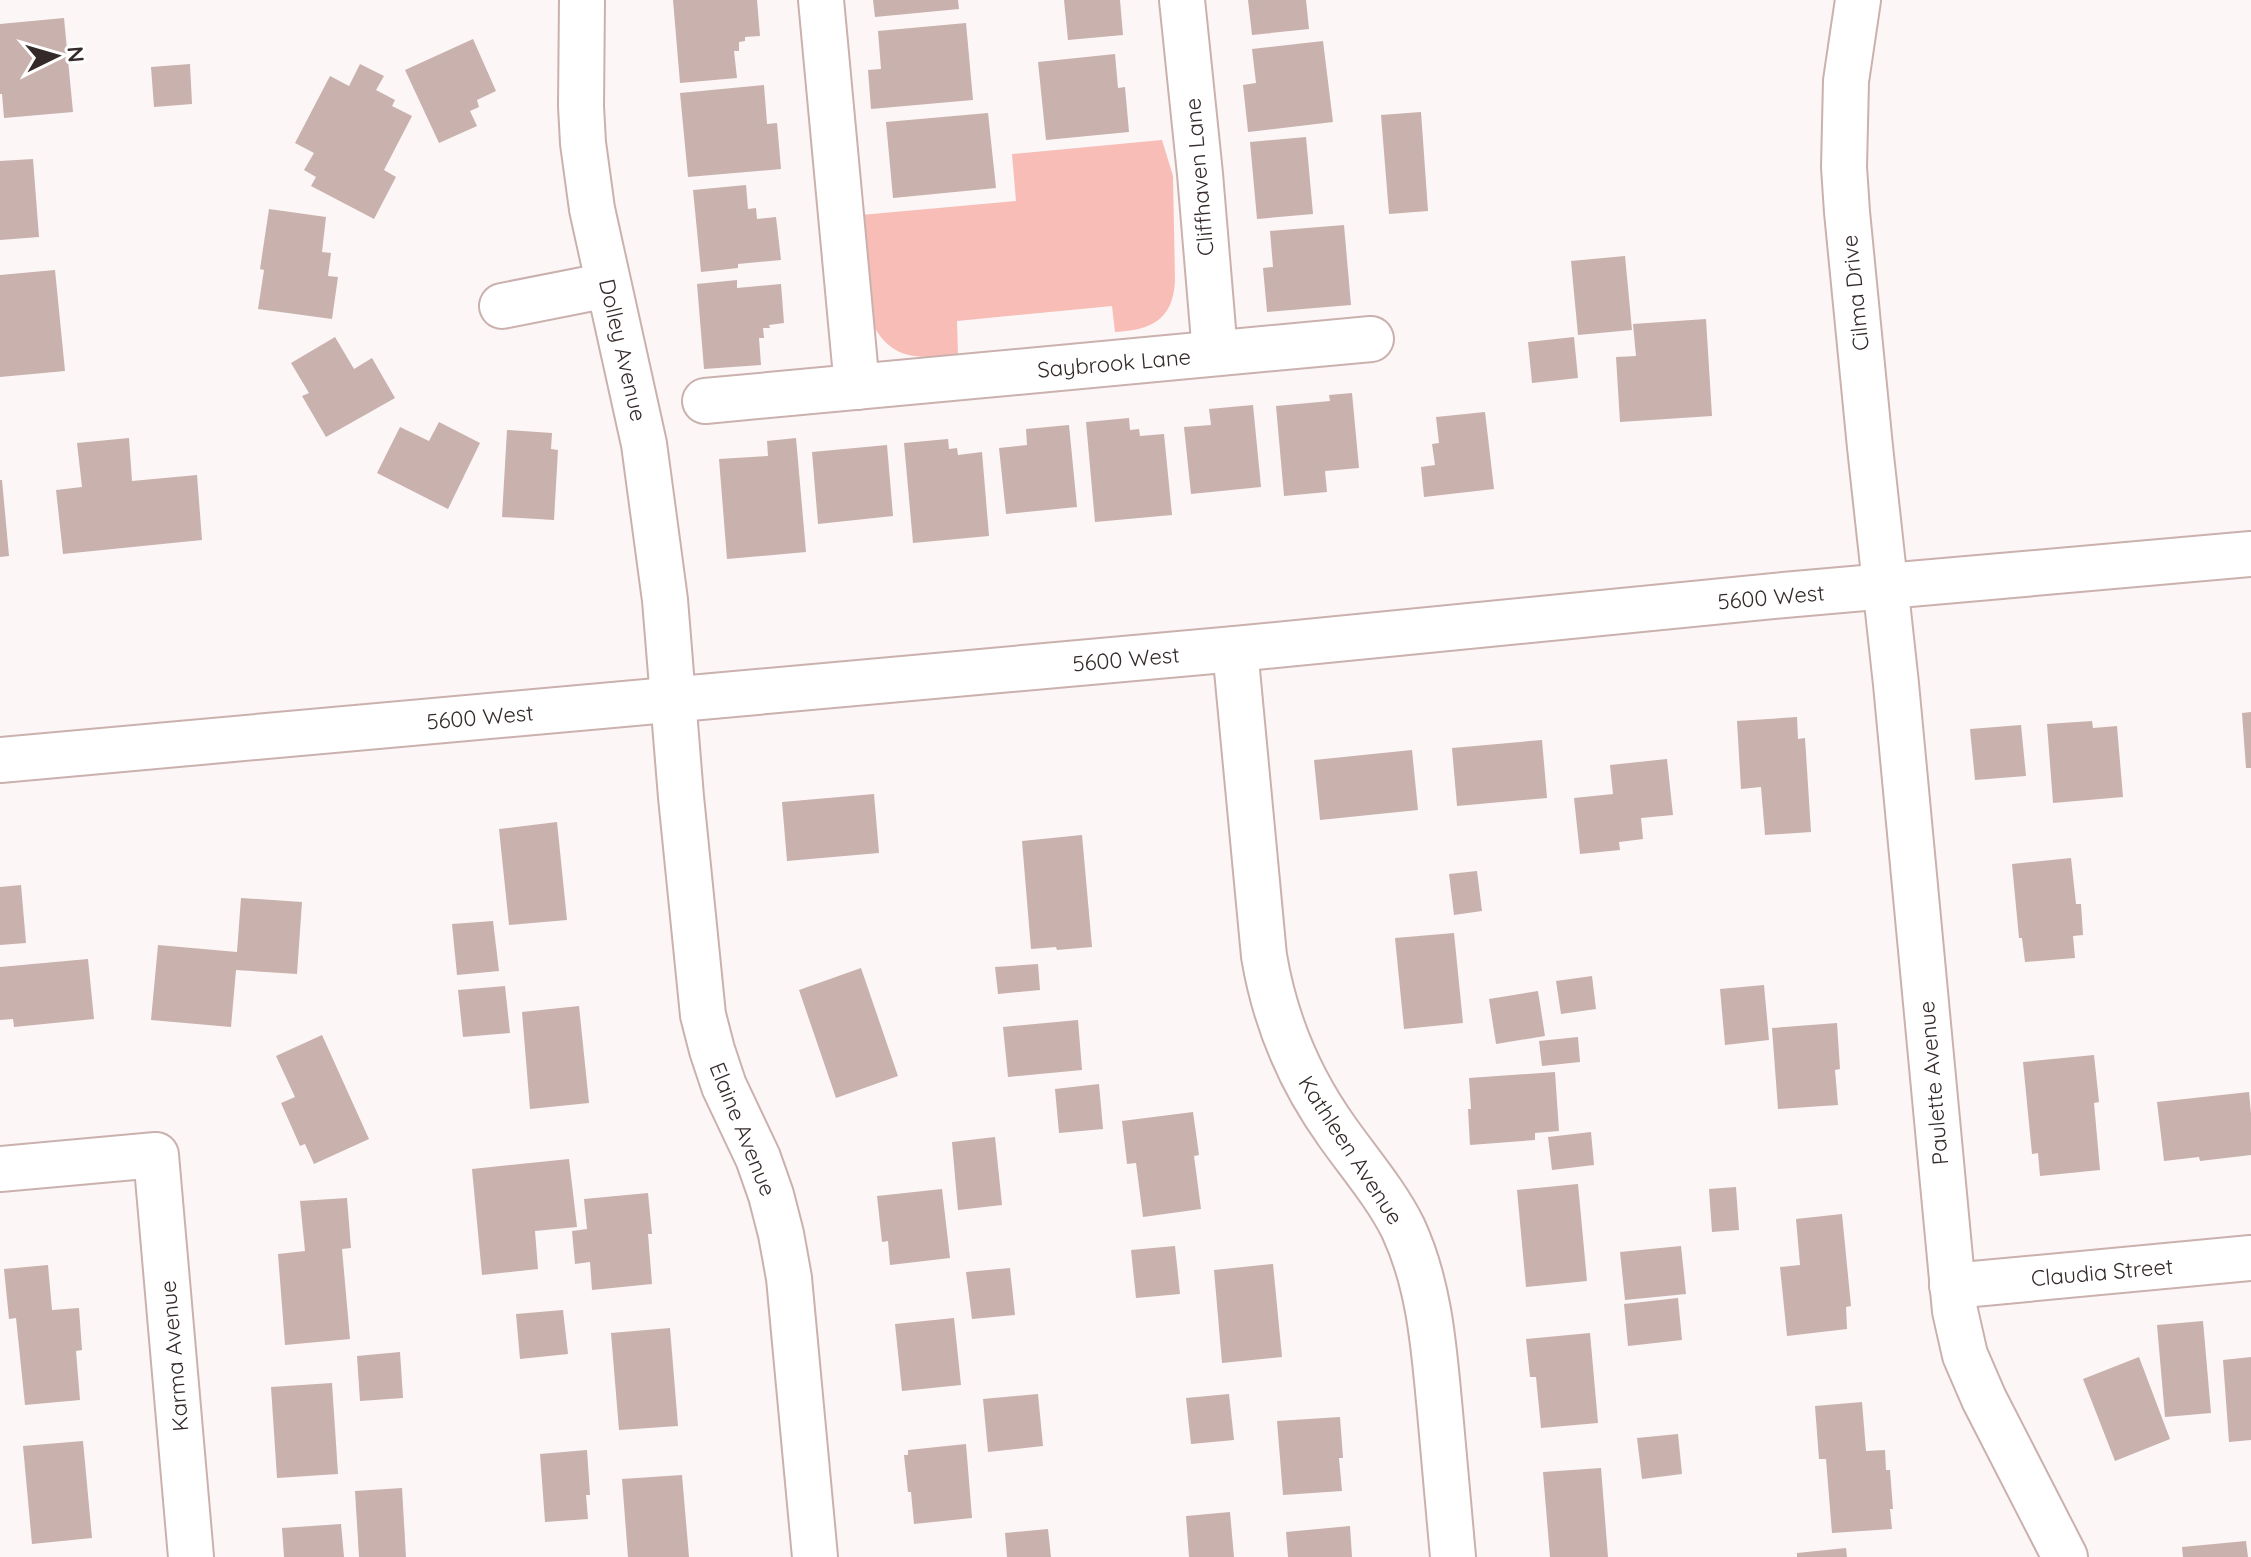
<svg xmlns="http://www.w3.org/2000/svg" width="2251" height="1557" font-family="Quicksand,sans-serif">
<rect width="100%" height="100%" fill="#fcf6f6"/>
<!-- green -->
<path fill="#f7bdb6" d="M1162,140l11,36 2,105c-2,39 -24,49 -60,51l-3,-26 -155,15 1,34c-42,4 -69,6 -89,-38l-8,-102 155,-14 -4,-47z"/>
<!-- building -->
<g fill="#c9b1ad">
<polygon points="673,0 757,0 760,36 745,37 745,41 739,42 739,51 734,51 737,78 680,83"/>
<polygon points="873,0 958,0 959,9 875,17"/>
<polygon points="1064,0 1120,0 1123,35 1068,40"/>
<polygon points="1248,0 1306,0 1309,29 1252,35"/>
<polygon points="64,18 73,112 4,118 2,94 0,94 0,24"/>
<polygon points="966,23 973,100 871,109 868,70 881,69 878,31"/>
<polygon points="473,39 496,91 477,100 479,107 470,111 477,126 439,143 405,70"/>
<polygon points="1323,41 1333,122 1248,132 1243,85 1256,83 1252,49"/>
<polygon points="1115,54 1118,88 1125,87 1129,132 1046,140 1038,62"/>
<polygon points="190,64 192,104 154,107 151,67"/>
<polygon points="360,64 384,76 376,90 395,100 392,106 412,116 384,170 396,177 374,219 311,186 316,177 304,170 314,153 295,143 330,76 349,86"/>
<polygon points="764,85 767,124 777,123 781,169 688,177 680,93"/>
<polygon points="1421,112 1428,211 1389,214 1381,115"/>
<polygon points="988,113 996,188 893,198 886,122"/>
<polygon points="1306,137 1313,214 1257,219 1250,142"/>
<polygon points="33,159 39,237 0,240 0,161"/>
<polygon points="746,185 748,209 756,208 757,219 776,217 781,260 738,264 738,268 701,272 693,190"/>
<polygon points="269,209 326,217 322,252 331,253 328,276 338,277 332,319 258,309 264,270 260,269"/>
<polygon points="1344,225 1351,305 1267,312 1263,268 1273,267 1270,231"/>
<polygon points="1625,256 1632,330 1578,335 1571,261"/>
<polygon points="55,270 65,371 0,377 0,275"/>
<polygon points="737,280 737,288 781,284 784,323 769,325 770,328 763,328 764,338 759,338 761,365 704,369 697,284"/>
<polygon points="1706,319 1712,416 1620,422 1616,357 1636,356 1633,324"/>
<polygon points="335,337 354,369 372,358 395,398 326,437 302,396 309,393 291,363"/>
<polygon points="1574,337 1578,378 1532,383 1528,342"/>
<polygon points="1352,393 1359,468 1325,471 1327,492 1284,496 1276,406 1330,401 1329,395"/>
<polygon points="1253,405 1261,487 1191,494 1184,427 1211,425 1209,409"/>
<polygon points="1485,412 1494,489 1424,497 1421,467 1435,465 1432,444 1439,443 1436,417"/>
<polygon points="1129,418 1130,430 1139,429 1140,436 1164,434 1172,515 1095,522 1086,422"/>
<polygon points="439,422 480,443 448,509 377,473 400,427 429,441"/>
<polygon points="1069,425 1077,507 1006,514 999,448 1027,445 1026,429"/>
<polygon points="507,430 552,433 551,449 558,450 554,520 502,517"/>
<polygon points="129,438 132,481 197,475 202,540 63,554 56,490 82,487 77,443"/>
<polygon points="796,438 806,552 727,559 719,459 768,456 767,441"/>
<polygon points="948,439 949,449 957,448 958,455 982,452 989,536 913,543 904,443"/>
<polygon points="887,445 893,516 818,524 812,452"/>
<polygon points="0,480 2,480 9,556 0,557"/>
<polygon points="2251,712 2251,768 2246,768 2242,713"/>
<polygon points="1797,717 1798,739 1805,738 1811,832 1765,835 1761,787 1741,789 1737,721"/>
<polygon points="2092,721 2093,728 2117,726 2123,797 2053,803 2047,724"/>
<polygon points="2021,725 2026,776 1975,780 1970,729"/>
<polygon points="1542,740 1547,798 1457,806 1452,748"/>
<polygon points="1412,750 1418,810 1320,820 1314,760"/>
<polygon points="1667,759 1673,815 1641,818 1643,839 1619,842 1620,850 1580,854 1574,798 1613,794 1610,765"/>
<polygon points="874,794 879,853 787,861 782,802"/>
<polygon points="557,822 567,920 509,925 499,829"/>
<polygon points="1082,835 1092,947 1057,950 1056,947 1031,949 1022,841"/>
<polygon points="2071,858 2076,904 2081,904 2083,935 2073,936 2075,958 2025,962 2022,938 2019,938 2012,864"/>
<polygon points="1477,871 1482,911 1454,915 1449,874"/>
<polygon points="21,885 26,943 0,945 0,887"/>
<polygon points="241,898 302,902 297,974 236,970 231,1027 151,1020 158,945 237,952"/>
<polygon points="493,921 499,971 457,975 452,924"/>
<polygon points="1454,933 1463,1023 1404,1029 1395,938"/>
<polygon points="88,959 94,1019 14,1027 13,1019 0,1020 0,967"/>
<polygon points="1038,964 1040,990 998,994 995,967"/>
<polygon points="861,968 898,1076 836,1098 799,990"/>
<polygon points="1592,976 1596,1009 1561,1014 1556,981"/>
<polygon points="1764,985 1769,1040 1725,1045 1720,989"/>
<polygon points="505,986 510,1033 463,1037 458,990"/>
<polygon points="1538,991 1545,1036 1496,1044 1489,999"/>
<polygon points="579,1006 589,1103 530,1109 522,1012"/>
<polygon points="1078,1020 1082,1070 1008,1077 1003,1027"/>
<polygon points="1837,1023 1840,1069 1835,1070 1838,1105 1778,1109 1772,1028"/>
<polygon points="322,1035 369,1139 314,1164 305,1144 300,1146 281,1103 295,1097 276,1056"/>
<polygon points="1578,1037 1580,1062 1542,1066 1539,1041"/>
<polygon points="2094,1055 2099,1102 2094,1103 2100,1170 2040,1176 2038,1153 2032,1154 2023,1062"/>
<polygon points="1555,1072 1559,1131 1535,1133 1535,1140 1470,1145 1468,1109 1471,1109 1469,1078"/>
<polygon points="1099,1084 1103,1129 1059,1133 1055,1089"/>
<polygon points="2249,1092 2251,1114 2251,1155 2200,1161 2199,1157 2164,1161 2157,1102"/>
<polygon points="1193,1112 1199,1155 1194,1156 1201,1209 1143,1217 1136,1163 1127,1164 1122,1121"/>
<polygon points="1591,1132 1594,1165 1552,1170 1548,1137"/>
<polygon points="995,1137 1002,1205 958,1210 952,1142"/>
<polygon points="569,1159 577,1227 535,1231 538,1269 482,1275 472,1169"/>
<polygon points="1578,1184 1587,1281 1526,1287 1517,1190"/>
<polygon points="1736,1187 1739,1230 1712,1232 1709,1189"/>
<polygon points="942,1189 950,1258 890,1265 888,1241 882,1242 877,1196"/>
<polygon points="648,1193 652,1234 648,1234 652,1284 592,1290 590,1262 575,1264 572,1231 587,1229 584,1199"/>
<polygon points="347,1198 351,1248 342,1249 350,1339 285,1345 278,1254 305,1251 300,1201"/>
<polygon points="1842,1214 1851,1306 1846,1307 1847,1329 1787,1336 1780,1267 1800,1265 1796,1219"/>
<polygon points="1175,1246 1180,1294 1136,1298 1131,1250"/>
<polygon points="1681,1246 1686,1294 1625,1300 1620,1252"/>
<polygon points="1273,1264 1282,1357 1222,1363 1214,1270"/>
<polygon points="48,1265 52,1310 79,1308 82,1350 76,1351 80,1400 25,1405 16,1318 9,1319 4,1269"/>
<polygon points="1010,1268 1015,1315 972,1319 966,1272"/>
<polygon points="1678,1298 1682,1340 1628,1346 1624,1304"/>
<polygon points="563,1310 568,1354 520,1359 516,1314"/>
<polygon points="954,1318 961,1385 902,1391 895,1324"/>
<polygon points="2203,1321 2211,1413 2165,1417 2157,1325"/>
<polygon points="670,1328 678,1426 619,1430 611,1333"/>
<polygon points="1590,1333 1598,1423 1541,1428 1536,1377 1530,1377 1526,1339"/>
<polygon points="400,1352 403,1398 360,1401 357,1356"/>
<polygon points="2139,1357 2170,1439 2115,1461 2083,1379"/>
<polygon points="2251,1357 2251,1440 2229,1442 2223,1360"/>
<polygon points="332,1383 338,1474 277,1478 271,1387"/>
<polygon points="1038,1394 1043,1446 988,1452 983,1399"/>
<polygon points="1229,1394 1234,1440 1191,1444 1186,1398"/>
<polygon points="1862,1402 1866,1451 1885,1450 1886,1470 1890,1470 1893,1509 1890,1509 1892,1529 1832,1533 1826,1459 1819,1459 1815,1406"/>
<polygon points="1340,1417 1343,1458 1339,1458 1342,1491 1283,1495 1277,1421"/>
<polygon points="1678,1434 1682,1474 1642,1479 1637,1438"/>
<polygon points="83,1441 92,1538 32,1544 23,1446"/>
<polygon points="966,1444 972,1518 914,1524 911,1492 908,1492 904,1455 908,1455 908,1450"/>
<polygon points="587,1450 590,1495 586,1495 588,1519 545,1522 540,1454"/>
<polygon points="1601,1468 1608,1557 1550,1557 1543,1472"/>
<polygon points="682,1475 689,1557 628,1557 622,1479"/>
<polygon points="402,1488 406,1557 359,1557 355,1491"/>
<polygon points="1230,1512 1234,1557 1189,1557 1186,1516"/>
<polygon points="341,1524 344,1557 284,1557 282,1528"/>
<polygon points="1350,1526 1352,1557 1288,1557 1286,1532"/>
<polygon points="1048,1529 1051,1557 1007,1557 1005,1533"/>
<polygon points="2246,1541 2248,1557 2183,1557 2182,1547"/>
<polygon points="1846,1548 1847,1557 1797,1557 1797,1553"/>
</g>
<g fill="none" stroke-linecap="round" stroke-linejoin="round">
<!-- minor casing -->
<g stroke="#cab1ae" stroke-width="48">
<g id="minor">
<polyline points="582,0 581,106 583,143 592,209 644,444 665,600 681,797 703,1015 712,1050 724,1086 758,1158 771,1195 781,1234 789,1278 815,1557"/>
<polyline points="821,0 857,387"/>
<polyline points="1182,0 1200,174 1215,353"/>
<polyline points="1858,0 1846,81 1844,167 1847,212 1870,447 1896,684 1955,1311 1965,1355 1984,1399 2065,1557"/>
<polyline points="502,306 608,285"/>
<polyline points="705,401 1371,339"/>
<path d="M1235,649l29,307c11,65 35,123 74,177 22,31 48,61 65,95 27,58 31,121 37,184 4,48 9,97 13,145"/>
<polyline points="0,1169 156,1155 191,1557"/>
<polyline points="1952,1286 2251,1258"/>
</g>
</g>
<!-- major casing -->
<g stroke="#cab1ae" stroke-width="48">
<polyline id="major" points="0,760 1235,649 1784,595 2251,554"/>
</g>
<!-- minor -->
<use href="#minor" stroke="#fff" stroke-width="44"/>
<!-- major -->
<use href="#major" stroke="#fff" stroke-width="44"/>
</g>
<g text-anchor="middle" stroke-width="6" stroke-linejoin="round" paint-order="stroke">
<!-- street labels -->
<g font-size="22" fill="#342a29" stroke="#fff">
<text transform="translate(1199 177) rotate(-95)" y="8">Cliffhaven Lane</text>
<text transform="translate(1855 293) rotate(-96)" y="8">Cilma Drive</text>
<text transform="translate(623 350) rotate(77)" y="8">Dolley Avenue</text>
<text transform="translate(1114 363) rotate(-5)" y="8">Saybrook Lane</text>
<text transform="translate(1771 597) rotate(-5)" y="8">5600 West</text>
<text transform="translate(1126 659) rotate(-5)" y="8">5600 West</text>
<text transform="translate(480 717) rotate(-5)" y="8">5600 West</text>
<text transform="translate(1933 1083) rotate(-95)" y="8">Paulette Avenue</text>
<text transform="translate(743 1129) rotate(68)" y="8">Elaine Avenue</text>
<text transform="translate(1351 1150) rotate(57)" y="8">Kathleen Avenue</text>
<text transform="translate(2102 1272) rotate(-5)" y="8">Claudia Street</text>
<text transform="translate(174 1356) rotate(-95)" y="8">Karma Avenue</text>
</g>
</g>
<!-- north arrow -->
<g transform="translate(56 56) rotate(85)" stroke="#ffffff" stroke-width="6" paint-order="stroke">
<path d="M0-6L14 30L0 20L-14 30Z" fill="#342a29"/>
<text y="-12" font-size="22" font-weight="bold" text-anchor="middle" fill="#342a29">N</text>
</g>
</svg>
